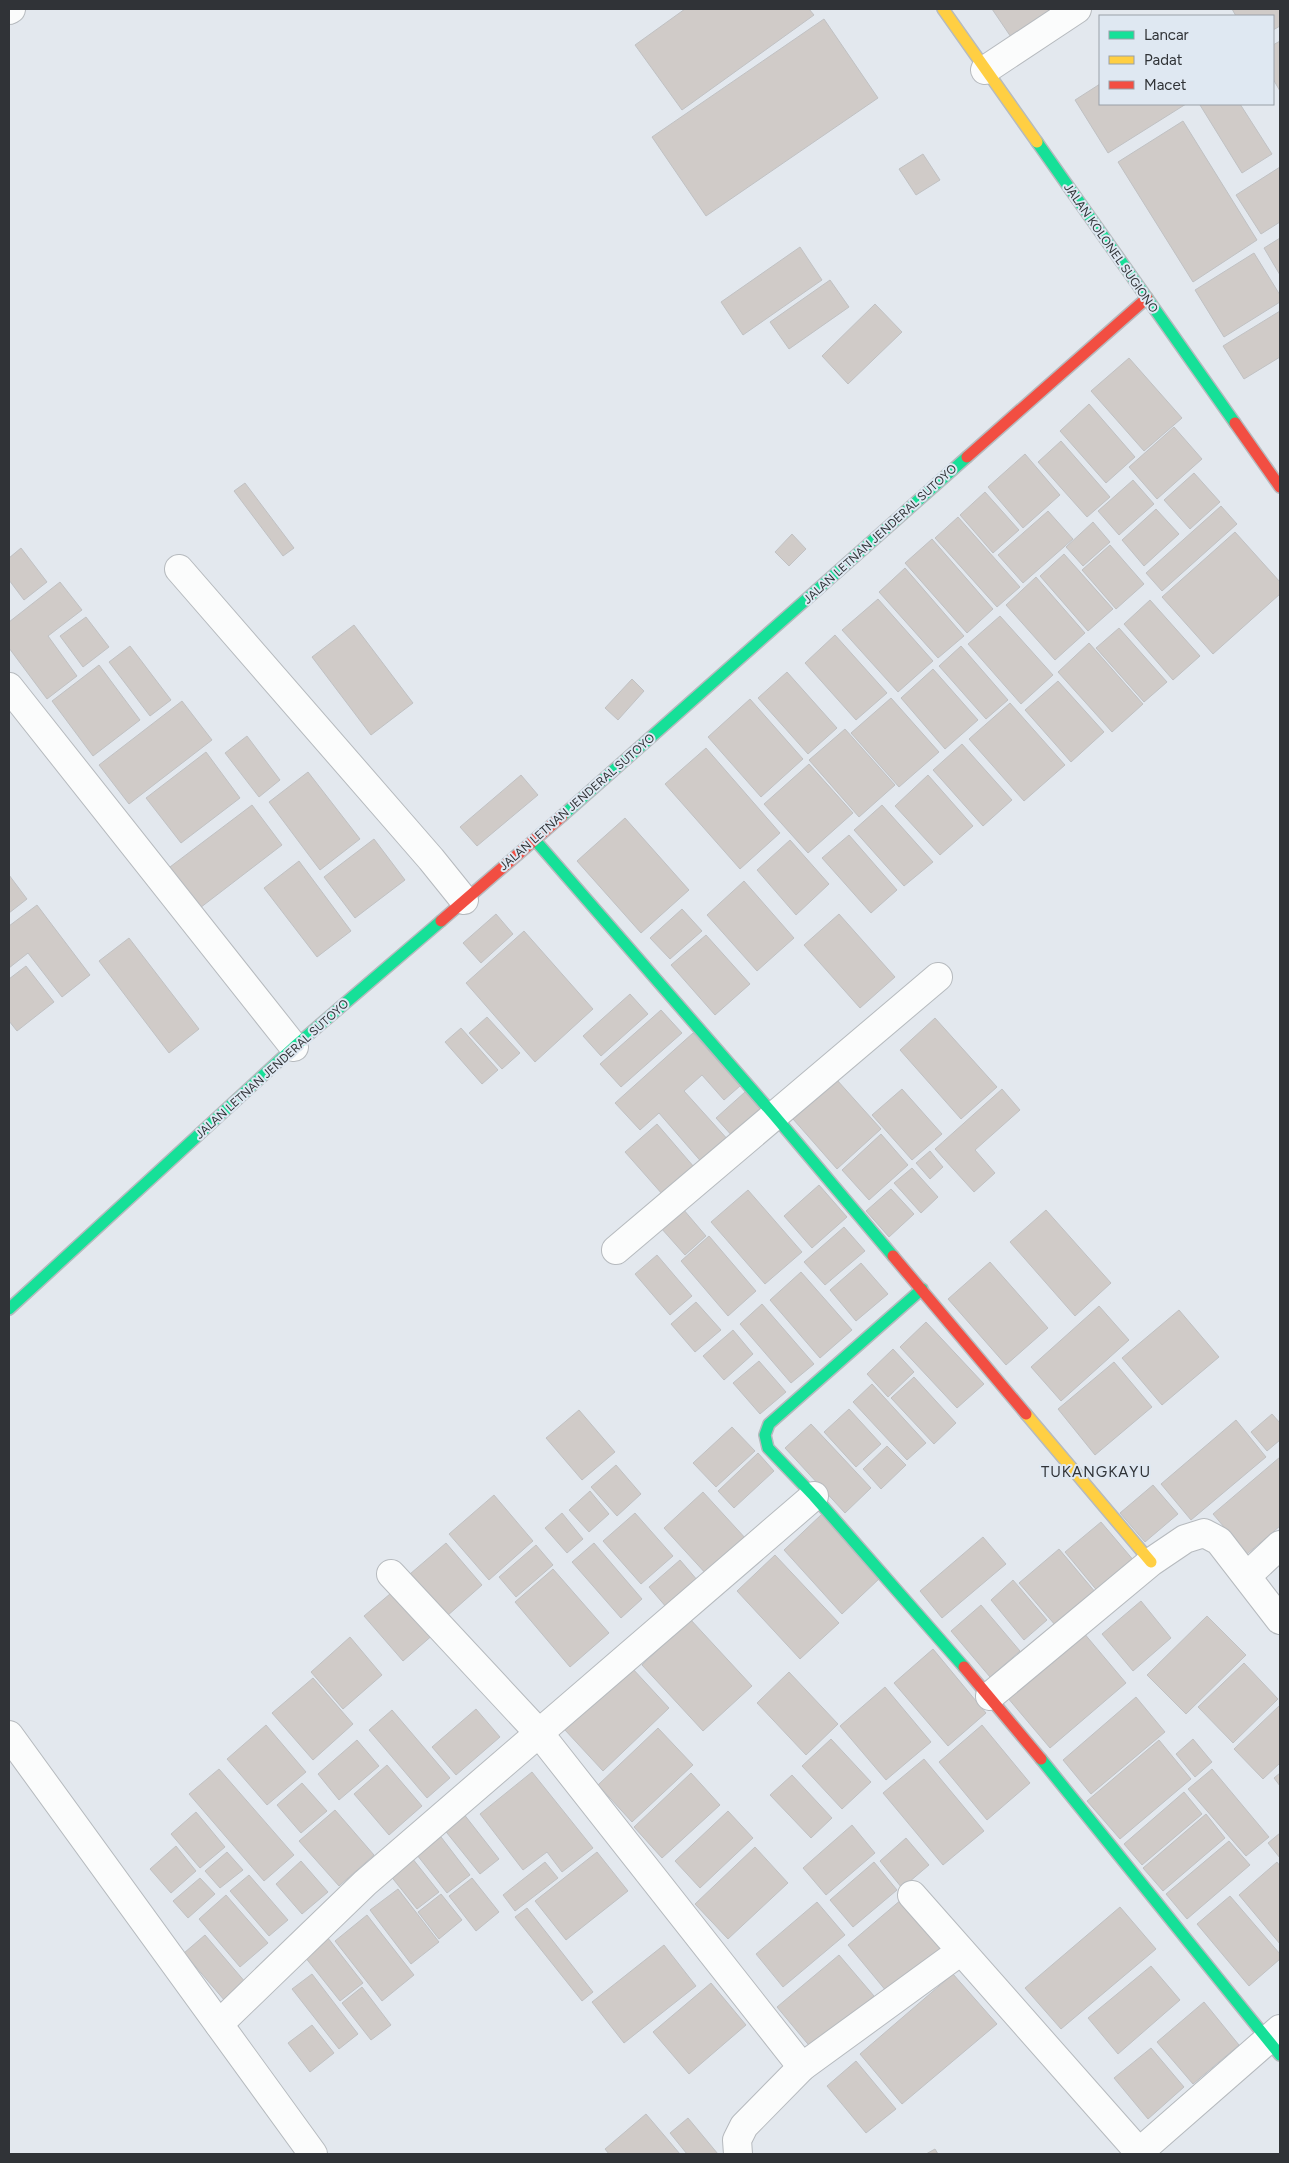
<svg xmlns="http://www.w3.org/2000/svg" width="1289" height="2163" font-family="Figtree,sans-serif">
<rect width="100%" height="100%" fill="#e3e8ee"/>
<!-- building -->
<g fill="#d0cbc8" stroke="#c0c1c3">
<polygon points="685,9 809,9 814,15 682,110 635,45"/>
<polygon points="992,9 1057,9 1013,40"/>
<polygon points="1232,9 1280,9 1280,26 1273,30 1273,16 1236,16"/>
<polygon points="824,19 878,98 706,216 652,137"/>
<polygon points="1280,41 1280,91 1273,79 1273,45"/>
<polygon points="1100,84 1100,104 1186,104 1108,153 1075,100"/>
<polygon points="1202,104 1240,104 1272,154 1242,173 1200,105"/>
<polygon points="1183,121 1257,240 1193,282 1118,162"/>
<polygon points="923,154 940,180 916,195 899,169"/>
<polygon points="1280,167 1280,222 1261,234 1236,195"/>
<polygon points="1280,238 1280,275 1264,248"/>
<polygon points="800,247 822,280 743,335 721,302"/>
<polygon points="1254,253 1280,295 1280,302 1224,337 1195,290"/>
<polygon points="830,280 849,307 789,349 770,322"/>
<polygon points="875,304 902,332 848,384 822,356"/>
<polygon points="1280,311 1280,357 1244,379 1223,346"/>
<polygon points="1129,358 1182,418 1144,451 1091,391"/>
<polygon points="1089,404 1135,457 1106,483 1060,431"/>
<polygon points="1174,427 1202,459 1157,499 1129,467"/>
<polygon points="1061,441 1110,497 1087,517 1038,462"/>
<polygon points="1025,454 1060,495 1023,528 988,487"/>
<polygon points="1194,473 1220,502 1190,529 1164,500"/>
<polygon points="1133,480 1154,504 1119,535 1098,511"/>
<polygon points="245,483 294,548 283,556 234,491"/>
<polygon points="985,492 1019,530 993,553 960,515"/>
<polygon points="1221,506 1237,524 1162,591 1146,573"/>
<polygon points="1156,509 1179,534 1144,566 1122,540"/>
<polygon points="1048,511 1073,539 1023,583 998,555"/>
<polygon points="958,517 1020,587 997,607 935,538"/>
<polygon points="1093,522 1110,542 1083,566 1066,547"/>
<polygon points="1235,532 1280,582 1280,594 1213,654 1162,597"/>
<polygon points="792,534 806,549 789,566 775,552"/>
<polygon points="932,539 993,609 967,633 905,563"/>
<polygon points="1110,545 1144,584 1116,609 1082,570"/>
<polygon points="21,548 47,582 24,600 9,580 9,558"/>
<polygon points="1064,554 1113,609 1088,631 1040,576"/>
<polygon points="905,568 964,636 938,658 879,592"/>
<polygon points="1036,577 1085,633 1055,660 1006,605"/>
<polygon points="60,582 82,610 48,636 77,676 47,699 9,648 9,622"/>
<polygon points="878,599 933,661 898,692 842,630"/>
<polygon points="1150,600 1200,656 1173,680 1124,624"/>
<polygon points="1000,616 1053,675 1021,704 968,644"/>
<polygon points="86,617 109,647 83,667 60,636"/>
<polygon points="354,625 413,703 371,735 312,657"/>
<polygon points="1119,628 1167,682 1144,702 1096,648"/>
<polygon points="835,635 887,693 856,720 805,663"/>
<polygon points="1089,643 1143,704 1112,732 1058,672"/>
<polygon points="130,646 171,700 150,716 109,662"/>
<polygon points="961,646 1008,700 986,719 939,666"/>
<polygon points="99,665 140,720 93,756 52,701"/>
<polygon points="933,669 978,720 945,749 901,698"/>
<polygon points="787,672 837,728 808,754 758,698"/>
<polygon points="632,679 644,691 618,720 605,708"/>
<polygon points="1058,681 1104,732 1071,762 1025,710"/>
<polygon points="891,698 939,752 899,787 851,733"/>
<polygon points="750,699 803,759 761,797 708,737"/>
<polygon points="182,701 212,740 129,804 99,765"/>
<polygon points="1010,703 1065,765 1024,801 969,739"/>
<polygon points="845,729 895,785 859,817 809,760"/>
<polygon points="247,736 280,780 259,797 225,753"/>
<polygon points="962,744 1012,800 983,826 933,770"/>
<polygon points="706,748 780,833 740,869 665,784"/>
<polygon points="206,752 240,798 181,843 146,798"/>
<polygon points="809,764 853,813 808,853 764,804"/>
<polygon points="308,772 360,839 320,870 269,802"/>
<polygon points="521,775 538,795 477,846 460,827"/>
<polygon points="928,775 973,826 940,855 895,806"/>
<polygon points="252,805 282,845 196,911 166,870"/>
<polygon points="882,805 933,862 904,886 854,830"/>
<polygon points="625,818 689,890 641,933 577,861"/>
<polygon points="849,835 897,890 871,913 822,858"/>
<polygon points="374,839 405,880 355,918 324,877"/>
<polygon points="790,840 829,884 796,915 757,870"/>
<polygon points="299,861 351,931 317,957 264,888"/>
<polygon points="9,875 27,899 9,913"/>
<polygon points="744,881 794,938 757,971 707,915"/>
<polygon points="37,905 90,975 62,997 28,953 9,968 9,926"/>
<polygon points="682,909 702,931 670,959 650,938"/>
<polygon points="496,914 513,934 481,963 463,943"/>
<polygon points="839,914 895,977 860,1008 804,945"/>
<polygon points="524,931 593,1009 535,1062 466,983"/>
<polygon points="706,935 750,984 715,1015 671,965"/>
<polygon points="129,938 199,1029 169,1053 99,961"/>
<polygon points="26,966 54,1002 17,1031 9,1021 9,979"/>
<polygon points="630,994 648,1014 601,1056 583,1036"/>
<polygon points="661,1010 682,1033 621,1087 600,1064"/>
<polygon points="487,1017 520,1053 502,1069 469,1033"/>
<polygon points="935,1018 997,1087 961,1119 900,1050"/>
<polygon points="461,1028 498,1070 482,1084 445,1042"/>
<polygon points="693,1033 740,1086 724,1100 702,1075 684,1091 730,1142 704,1165 659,1113 640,1130 615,1103"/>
<polygon points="837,1080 881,1129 837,1169 793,1119"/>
<polygon points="902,1089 942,1134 912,1160 872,1115"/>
<polygon points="1002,1089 1020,1110 975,1150 995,1173 974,1192 935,1149"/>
<polygon points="745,1092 763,1112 734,1138 716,1118"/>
<polygon points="657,1124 694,1167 663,1195 625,1152"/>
<polygon points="881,1134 908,1165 869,1200 842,1170"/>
<polygon points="930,1151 943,1167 930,1179 916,1163"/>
<polygon points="912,1168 938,1197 921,1213 894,1183"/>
<polygon points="819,1185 847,1217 812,1248 784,1216"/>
<polygon points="891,1189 914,1214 889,1237 866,1211"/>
<polygon points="748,1190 802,1252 765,1284 711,1222"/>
<polygon points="683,1209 706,1236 685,1255 661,1228"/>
<polygon points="1046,1210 1111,1283 1075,1316 1010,1242"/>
<polygon points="844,1227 865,1251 825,1285 804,1262"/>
<polygon points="709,1236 756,1291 728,1316 681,1261"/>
<polygon points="657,1255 692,1296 670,1315 635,1274"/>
<polygon points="990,1262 1048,1328 1006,1365 948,1299"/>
<polygon points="861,1263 888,1294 856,1321 830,1290"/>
<polygon points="801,1272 852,1330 820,1358 770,1300"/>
<polygon points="696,1302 721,1330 695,1352 671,1324"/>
<polygon points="762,1304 814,1364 791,1383 740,1324"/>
<polygon points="1099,1306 1129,1340 1061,1401 1031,1367"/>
<polygon points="1179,1310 1219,1357 1162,1405 1122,1358"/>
<polygon points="926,1322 984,1384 957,1408 900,1347"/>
<polygon points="733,1330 753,1354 724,1380 703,1356"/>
<polygon points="893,1349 914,1372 888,1397 867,1374"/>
<polygon points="759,1361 786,1392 760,1414 733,1383"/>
<polygon points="1114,1362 1152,1407 1095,1455 1058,1409"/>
<polygon points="914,1377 956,1423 934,1444 891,1398"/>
<polygon points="872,1384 926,1443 907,1460 853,1402"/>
<polygon points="849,1409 881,1444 856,1467 824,1432"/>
<polygon points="579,1410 615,1452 582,1480 546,1438"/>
<polygon points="1272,1414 1280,1423 1280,1440 1267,1451 1251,1432"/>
<polygon points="1236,1420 1266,1457 1191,1520 1161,1484"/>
<polygon points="811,1424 871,1488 845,1513 785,1448"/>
<polygon points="732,1427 755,1451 716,1487 693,1463"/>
<polygon points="887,1446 906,1465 881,1489 863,1469"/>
<polygon points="758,1453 774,1471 734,1508 718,1491"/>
<polygon points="1280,1457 1280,1526 1247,1554 1213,1514"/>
<polygon points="616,1465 641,1494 617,1516 591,1487"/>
<polygon points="1153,1485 1178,1514 1145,1542 1120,1513"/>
<polygon points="590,1491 609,1514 589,1532 569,1510"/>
<polygon points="703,1492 747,1540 708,1576 664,1528"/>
<polygon points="494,1495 533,1541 489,1580 449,1534"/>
<polygon points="562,1513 583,1539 567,1553 545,1528"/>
<polygon points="635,1513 673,1556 641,1584 603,1541"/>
<polygon points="822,1514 880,1578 842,1614 784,1550"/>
<polygon points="1101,1522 1135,1562 1099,1593 1065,1552"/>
<polygon points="983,1537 1006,1564 942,1618 920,1591"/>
<polygon points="446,1543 482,1585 447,1616 410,1574"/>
<polygon points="594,1543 642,1599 621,1618 572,1562"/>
<polygon points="536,1545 553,1565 516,1597 499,1577"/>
<polygon points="1059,1549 1096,1593 1056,1626 1019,1583"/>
<polygon points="775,1555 839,1623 800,1659 737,1591"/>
<polygon points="680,1560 698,1581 667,1608 649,1587"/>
<polygon points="553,1569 609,1633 570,1667 515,1602"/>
<polygon points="1013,1580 1047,1620 1024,1640 991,1600"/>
<polygon points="397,1588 435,1633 403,1661 364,1616"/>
<polygon points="1141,1601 1171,1638 1133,1671 1102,1634"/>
<polygon points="981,1605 1020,1651 990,1677 951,1631"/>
<polygon points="1207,1616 1246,1655 1186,1714 1147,1675"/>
<polygon points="690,1619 752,1686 703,1731 642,1665"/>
<polygon points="1083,1632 1126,1683 1050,1748 1007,1697"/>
<polygon points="350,1637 382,1675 343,1709 311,1672"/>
<polygon points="933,1649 986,1713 948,1746 894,1683"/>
<polygon points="1244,1663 1278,1699 1233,1743 1198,1707"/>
<polygon points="632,1668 669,1708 603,1771 565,1730"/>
<polygon points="789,1672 838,1724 806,1755 757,1703"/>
<polygon points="313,1678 353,1724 313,1760 272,1713"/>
<polygon points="885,1687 931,1742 886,1780 840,1726"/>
<polygon points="1136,1697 1165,1732 1091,1794 1063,1760"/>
<polygon points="1280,1705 1280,1763 1263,1779 1234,1749"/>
<polygon points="476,1709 500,1737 456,1775 432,1747"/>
<polygon points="392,1710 450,1778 427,1798 369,1730"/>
<polygon points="266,1725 306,1772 267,1805 227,1759"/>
<polygon points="982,1725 1030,1783 987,1820 939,1762"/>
<polygon points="658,1728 693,1765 632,1822 598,1785"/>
<polygon points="831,1739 871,1782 842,1809 802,1766"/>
<polygon points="1193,1739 1212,1762 1195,1777 1176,1754"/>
<polygon points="357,1740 379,1766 339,1800 318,1774"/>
<polygon points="1159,1740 1191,1779 1120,1839 1087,1801"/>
<polygon points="924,1759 984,1831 943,1865 883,1793"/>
<polygon points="387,1765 422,1806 389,1835 354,1794"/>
<polygon points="219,1769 294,1855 264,1881 189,1794"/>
<polygon points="1212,1769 1269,1837 1246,1856 1188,1789"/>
<polygon points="532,1772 593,1848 562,1872 547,1852 523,1870 480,1814"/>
<polygon points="691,1773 720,1805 662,1858 634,1827"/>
<polygon points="1280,1773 1280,1786 1274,1778"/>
<polygon points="792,1775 832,1818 811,1838 770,1795"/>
<polygon points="302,1783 327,1811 301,1833 277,1805"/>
<polygon points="1184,1792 1202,1814 1142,1865 1124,1844"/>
<polygon points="335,1810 374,1855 339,1886 299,1841"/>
<polygon points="728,1811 753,1838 700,1888 675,1861"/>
<polygon points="196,1812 225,1847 200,1868 171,1834"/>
<polygon points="463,1813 499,1859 480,1874 443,1828"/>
<polygon points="1206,1814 1225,1838 1163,1891 1143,1868"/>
<polygon points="852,1825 875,1853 826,1895 803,1868"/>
<polygon points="1280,1833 1280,1858 1268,1843"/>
<polygon points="441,1837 470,1875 447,1893 417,1855"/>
<polygon points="906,1838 929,1865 902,1888 880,1861"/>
<polygon points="1229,1841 1250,1865 1187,1919 1166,1894"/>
<polygon points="176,1846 196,1871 171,1893 150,1869"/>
<polygon points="755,1847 788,1883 728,1939 695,1904"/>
<polygon points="227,1852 243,1870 220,1888 205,1871"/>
<polygon points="597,1852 628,1891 566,1940 535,1901"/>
<polygon points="412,1858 439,1892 417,1909 390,1875"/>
<polygon points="301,1861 328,1892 302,1914 276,1884"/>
<polygon points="545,1862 558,1878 515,1911 503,1895"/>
<polygon points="874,1862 897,1890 853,1927 830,1900"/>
<polygon points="1277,1862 1280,1866 1280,1944 1239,1895"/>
<polygon points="249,1875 288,1920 269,1936 230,1891"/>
<polygon points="200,1878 215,1894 188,1918 173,1901"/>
<polygon points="472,1878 499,1912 476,1931 449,1896"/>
<polygon points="398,1889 439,1942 411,1964 370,1910"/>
<polygon points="441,1894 462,1920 439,1939 418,1912"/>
<polygon points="226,1895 268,1943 240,1967 199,1919"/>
<polygon points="1230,1896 1280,1954 1280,1959 1249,1986 1197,1924"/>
<polygon points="902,1899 946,1952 892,1998 848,1945"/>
<polygon points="817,1902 845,1935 783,1987 756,1954"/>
<polygon points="1120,1907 1156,1949 1061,2029 1025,1988"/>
<polygon points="527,1908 593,1992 582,2001 515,1917"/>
<polygon points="367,1915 414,1975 382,2001 335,1941"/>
<polygon points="324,1933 363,1983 340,2001 301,1952"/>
<polygon points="205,1935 246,1983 225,2001 184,1953"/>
<polygon points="664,1945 696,1986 624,2043 592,2002"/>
<polygon points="839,1955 874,1996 812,2049 777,2007"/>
<polygon points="1151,1966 1180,2000 1118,2054 1088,2018"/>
<polygon points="312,1974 358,2034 339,2049 292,1989"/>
<polygon points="953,1974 997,2024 902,2104 860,2054"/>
<polygon points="711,1983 746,2025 689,2074 653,2032"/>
<polygon points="362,1987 391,2025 371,2040 342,2003"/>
<polygon points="1204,2002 1239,2045 1193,2084 1157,2042"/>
<polygon points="312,2025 334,2053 310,2072 288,2043"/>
<polygon points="1151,2048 1184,2087 1148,2119 1114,2078"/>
<polygon points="856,2061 896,2109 866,2133 827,2086"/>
<polygon points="646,2114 680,2154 609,2154 605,2149"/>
<polygon points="688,2118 718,2154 687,2154 670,2133"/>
<polygon points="935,2149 938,2154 926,2154"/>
</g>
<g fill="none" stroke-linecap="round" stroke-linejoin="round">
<!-- street casing -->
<g stroke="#b6babe" stroke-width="30">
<g id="street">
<polyline points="9,10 11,9"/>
<polyline points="985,70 1077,9"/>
<polyline points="179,569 431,859 464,900"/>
<polyline points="9,687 294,1047"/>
<polyline points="616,1250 938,977"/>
<polyline points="391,1574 539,1733 802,2067"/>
<polyline points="1247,1576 1280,1545"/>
<polyline points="990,1696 1151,1562 1185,1539 1204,1533 1219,1541 1280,1620"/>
<polyline points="9,1735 313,2154"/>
<polyline points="912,1895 1139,2152"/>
<polyline points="219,2024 365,1883 814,1496"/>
<polyline points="738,2154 737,2140 744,2126 802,2067 961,1951"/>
<polyline points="1137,2154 1280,2029"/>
</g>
</g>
<!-- fast casing -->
<g stroke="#b6babe" stroke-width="14">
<g id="fast">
<polyline points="1037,142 1235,423"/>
<polyline points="562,816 967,457"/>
<polyline points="535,840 774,1115 893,1256"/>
<polyline points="922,1289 769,1424 765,1435 768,1448 814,1496 964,1667"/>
<polyline points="9,1309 294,1047 441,921"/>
<polyline points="1041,1759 1280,2055"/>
</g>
</g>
<!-- slow casing -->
<g stroke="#b6babe" stroke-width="14">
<g id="slow">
<polyline points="943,9 1037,142"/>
<polyline points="1026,1414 1151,1562"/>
</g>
</g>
<!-- jam casing -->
<g stroke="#b6babe" stroke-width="14">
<g id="jam">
<polyline points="1235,423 1280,487"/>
<polyline points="967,457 1147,298"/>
<polyline points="441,921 562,816"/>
<polyline points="893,1256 1026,1414"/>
<polyline points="964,1667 1041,1759"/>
</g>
</g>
<!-- street -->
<use href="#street" stroke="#fbfcfc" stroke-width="28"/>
<!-- fast -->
<use href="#fast" stroke="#16e098" stroke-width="11"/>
<!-- slow -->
<use href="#slow" stroke="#ffcf43" stroke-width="11"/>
<!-- jam -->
<use href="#jam" stroke="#f24e42" stroke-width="11"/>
</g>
<g text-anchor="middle" stroke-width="4" stroke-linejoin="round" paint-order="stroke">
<!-- street labels -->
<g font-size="12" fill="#303337" stroke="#dfe8f2">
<text transform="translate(1111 248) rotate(55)" y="4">JALAN KOLONEL SUGIONO</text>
<text transform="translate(880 534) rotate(-42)" y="4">JALAN LETNAN JENDERAL SUTOYO</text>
<text transform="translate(577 802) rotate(-41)" y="4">JALAN LETNAN JENDERAL SUTOYO</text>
<text transform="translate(272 1069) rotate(-42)" y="4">JALAN LETNAN JENDERAL SUTOYO</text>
</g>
<!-- quarter labels -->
<g font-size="15" letter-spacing="1" fill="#303337" stroke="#dfe8f2">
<text x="1096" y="1477">TUKANGKAYU</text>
</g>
</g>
<!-- border -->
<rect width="1289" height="2163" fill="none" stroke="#303337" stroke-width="20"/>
<!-- legend -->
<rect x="1099" y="15" width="175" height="90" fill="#dfe8f2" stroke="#99a0a7"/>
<rect x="1109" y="31" width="25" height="8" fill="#16e098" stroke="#99a0a7"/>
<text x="1144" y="40" font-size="15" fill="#303337">Lancar</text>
<rect x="1109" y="56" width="25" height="8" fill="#ffcf43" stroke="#99a0a7"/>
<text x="1144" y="65" font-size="15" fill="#303337">Padat</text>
<rect x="1109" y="81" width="25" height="8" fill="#f24e42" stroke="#99a0a7"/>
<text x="1144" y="90" font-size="15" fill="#303337">Macet</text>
</svg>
